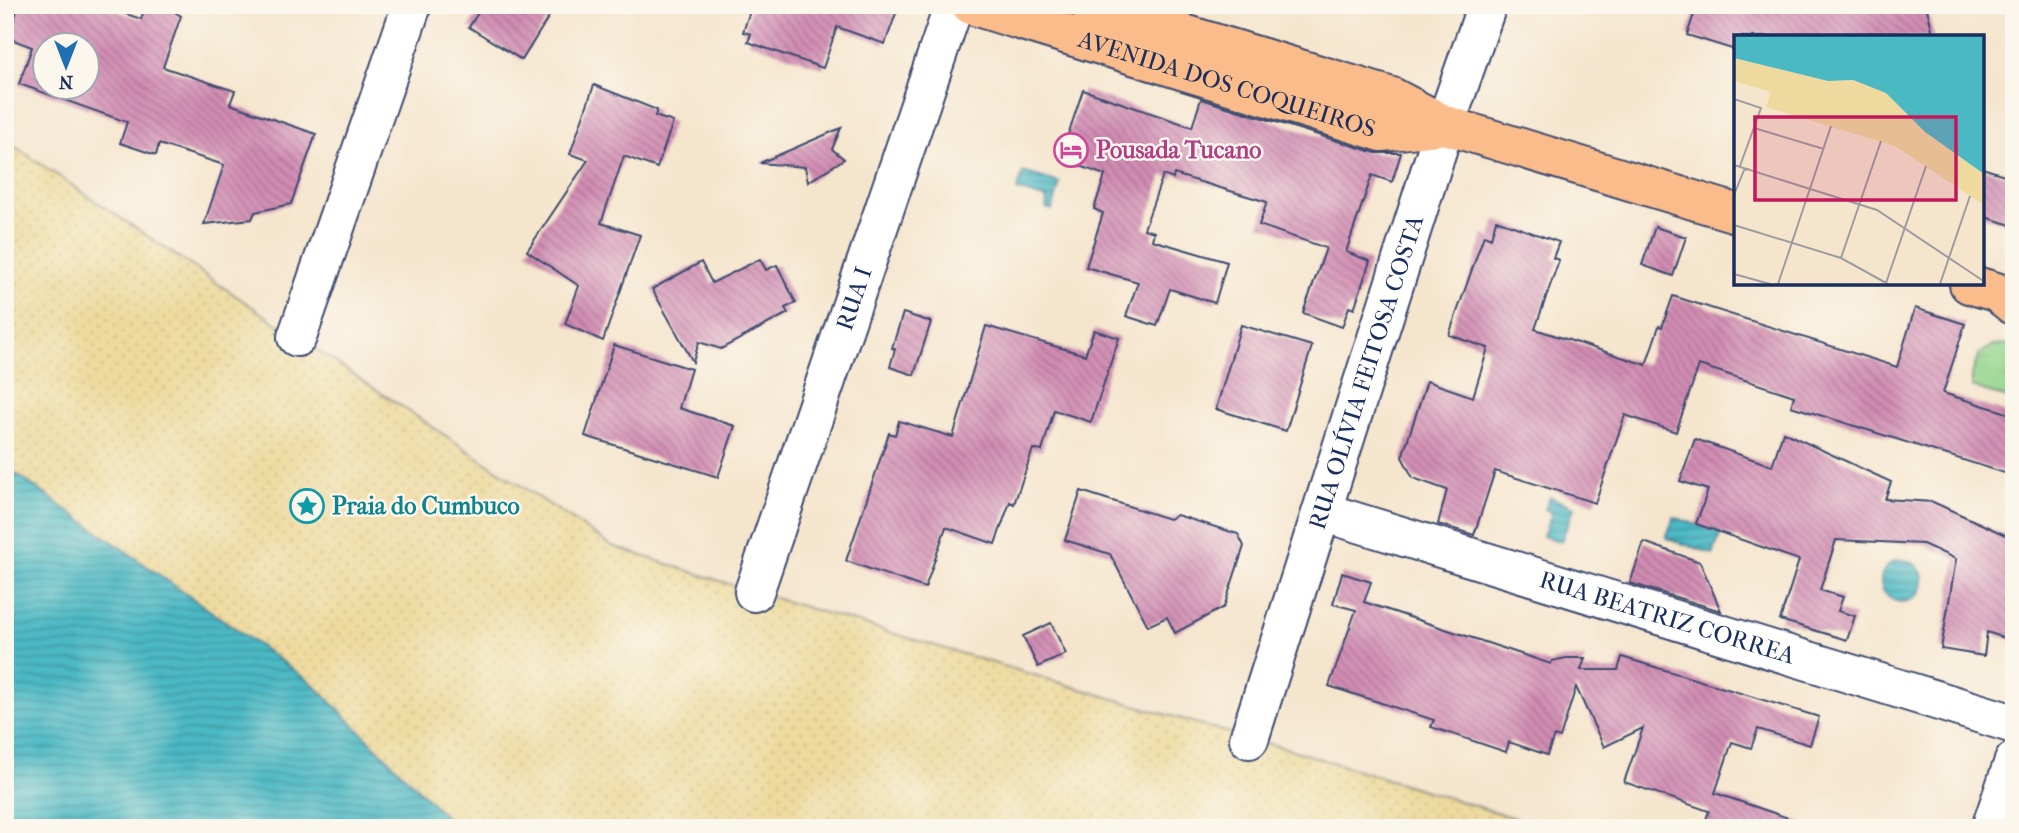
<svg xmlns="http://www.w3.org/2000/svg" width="2019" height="833" font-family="'IM FELL French Canon',serif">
<defs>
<pattern id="grass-tufts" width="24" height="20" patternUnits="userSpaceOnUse" patternTransform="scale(1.75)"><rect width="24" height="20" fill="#94d58d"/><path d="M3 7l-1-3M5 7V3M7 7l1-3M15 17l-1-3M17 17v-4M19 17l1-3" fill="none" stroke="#7fb77c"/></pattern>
<pattern id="sand-dots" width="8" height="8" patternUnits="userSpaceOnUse" patternTransform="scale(1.75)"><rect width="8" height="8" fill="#eeda9e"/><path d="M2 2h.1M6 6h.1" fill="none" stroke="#ccbb8a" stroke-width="1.8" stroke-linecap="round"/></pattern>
<pattern id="water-rules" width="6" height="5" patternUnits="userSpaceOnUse" patternTransform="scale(1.75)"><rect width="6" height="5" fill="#4bb9c4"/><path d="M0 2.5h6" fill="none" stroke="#3e97a2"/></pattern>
<pattern id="building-back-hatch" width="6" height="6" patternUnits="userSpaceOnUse" patternTransform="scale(1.75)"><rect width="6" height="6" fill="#d28cb2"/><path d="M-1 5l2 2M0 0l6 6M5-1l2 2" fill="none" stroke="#aa7394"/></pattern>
</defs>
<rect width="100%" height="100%" fill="#fbf7ec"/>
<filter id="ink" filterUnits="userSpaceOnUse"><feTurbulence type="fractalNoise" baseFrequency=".0143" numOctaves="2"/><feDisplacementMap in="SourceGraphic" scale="14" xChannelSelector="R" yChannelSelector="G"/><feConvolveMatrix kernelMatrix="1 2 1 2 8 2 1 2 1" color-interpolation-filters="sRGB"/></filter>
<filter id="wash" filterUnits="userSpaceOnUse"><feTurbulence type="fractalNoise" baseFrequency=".00686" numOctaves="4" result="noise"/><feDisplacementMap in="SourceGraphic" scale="28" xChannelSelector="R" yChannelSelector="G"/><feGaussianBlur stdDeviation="1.57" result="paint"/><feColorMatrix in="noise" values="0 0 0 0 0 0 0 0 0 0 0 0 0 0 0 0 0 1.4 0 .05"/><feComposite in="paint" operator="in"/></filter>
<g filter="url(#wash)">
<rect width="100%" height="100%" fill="#f5e5cd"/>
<!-- grass -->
<polygon fill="url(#grass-tufts)" stroke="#588276" stroke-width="2" points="2014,344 2014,401 1972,387 1972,374 1979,354 1993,345"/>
<!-- sand -->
<polygon fill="url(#sand-dots)" stroke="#84847e" stroke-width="2" points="5,140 297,337 612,546 754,592 1249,739 1282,747 1548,828 457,828 312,683 5,466"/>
<!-- water -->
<g fill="url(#water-rules)" stroke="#337491" stroke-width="2">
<polygon points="1023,172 1060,183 1052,210 1046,208 1047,199 1017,190"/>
<polygon points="5,466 312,683 457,828 5,828"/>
<polygon points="1550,497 1574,507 1561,542 1543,536 1552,513 1545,509"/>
<polygon points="1674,517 1721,533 1713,554 1666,538"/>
<circle cx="1902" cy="581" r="21"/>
</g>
<g id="blocks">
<!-- building -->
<g fill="url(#building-back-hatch)" fill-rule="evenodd">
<path d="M19,5h81l41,14 5,-14h17l18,11 -18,51 72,24 -5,13 86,30 -25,70 -36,8 -3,7 -48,5 20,-59 -65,-21 -3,11 -36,-12 7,-21 -108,-38 13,-37 -24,-9zM46,46h42v42h-42z"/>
<polygon points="483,5 556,5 522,60 469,27"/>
<polygon points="752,5 899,5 885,44 837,27 823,68 748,42 751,34 743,32"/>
<polygon points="1697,5 1926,5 1934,37 1735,37 1735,50 1687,35"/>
<polygon points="594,85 657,110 655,116 673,122 657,168 624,156 601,223 640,235 603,341 565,324 579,286 527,251 588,160 570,154"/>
<polygon points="1083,90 1192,127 1201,99 1376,153 1401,153 1392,182 1372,175 1346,252 1370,261 1354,309 1349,307 1342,327 1303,313 1326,248 1259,225 1267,202 1174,174 1173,179 1163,175 1144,229 1154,232 1152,240 1227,262 1215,303 1170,289 1157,326 1126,316 1138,282 1086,267 1103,213 1094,209 1105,175 1060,159"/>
<polygon points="841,128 832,149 844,159 808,182 805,167 760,163"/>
<polygon points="1982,168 2014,178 2014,226 1982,216"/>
<polygon points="1496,220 1559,242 1553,258 1559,260 1535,329 1646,365 1659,326 1662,327 1673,296 1897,367 1915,308 1965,324 1943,393 2014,415 2014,476 1791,406 1794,396 1699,365 1676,432 1625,415 1595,503 1495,471 1474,535 1438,524 1447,490 1413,478 1402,457 1427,381 1473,397 1488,348 1449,335 1484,235 1491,238"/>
<polygon points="1655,227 1686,237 1673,276 1642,265"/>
<polygon points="760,259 766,270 777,265 796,303 785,308 788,313 721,349 699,342 693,362 652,289 701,262 712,283"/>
<polygon points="903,313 931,322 914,375 890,367 895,349 892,348"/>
<polygon points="1241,325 1312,346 1286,431 1216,409"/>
<polygon points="986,326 1085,355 1094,330 1119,338 1091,422 1054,410 1042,451 1033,449 1014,504 1010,502 995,544 946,527 925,588 846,561 889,433 895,435 899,421 953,437"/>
<polygon points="614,345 691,369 679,408 735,426 718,477 585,436"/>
<polygon points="1783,432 1891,482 1885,499 1933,502 2014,539 2014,641 1987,632 1984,656 1941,649 1956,559 1923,544 1836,540 1820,590 1843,597 1838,611 1855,616 1847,640 1780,620 1799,560 1696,524 1708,490 1680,481 1695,439 1772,466"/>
<polygon points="1081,491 1169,519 1177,515 1238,534 1244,546 1224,607 1175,633 1167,617 1148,626 1110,554 1065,540"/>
<polygon points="1644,542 1700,562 1721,611 1630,583"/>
<polygon points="1342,573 1371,582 1364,602 1551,664 1552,661 1566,658 1585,658 1581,670 1618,670 1622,657 1819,717 1810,745 1758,729 1751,748 1732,742 1715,793 1803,823 1803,828 1703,828 1709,811 1624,782 1643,728 1604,747 1576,687 1560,738 1554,736 1547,755 1509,742 1506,752 1431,727 1434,720 1329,686 1356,610 1333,604"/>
<polygon points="1051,623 1066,654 1038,667 1023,636"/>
</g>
</g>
</g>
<g filter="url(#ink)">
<use href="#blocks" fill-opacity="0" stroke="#3c4a6f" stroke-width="2"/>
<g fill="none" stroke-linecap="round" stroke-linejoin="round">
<!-- minor casing -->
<g stroke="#3c4a6f" stroke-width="42">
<g id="minor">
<polyline points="297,337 412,5"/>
<path id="s1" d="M1323,512l691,212"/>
<path id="s2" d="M754,592l200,-587"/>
<path id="s3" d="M1249,739l196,-614 42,-120"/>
<polyline points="1991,828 2014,761"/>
</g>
</g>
<!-- major casing -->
<g stroke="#3c4a6f" stroke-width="42">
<g id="major">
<path id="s4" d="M971,5l411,127 63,-7"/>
<polyline points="1089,5 1392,97 1445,125 1736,213"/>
<polyline points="1969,284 1996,292 2014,306"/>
</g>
</g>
<!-- minor -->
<use href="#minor" stroke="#fff" stroke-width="38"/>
<!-- major -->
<use href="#major" stroke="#fabc8b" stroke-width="38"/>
</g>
</g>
<!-- icons -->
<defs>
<g id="hotel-ring" transform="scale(1.75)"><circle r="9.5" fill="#fbf7ec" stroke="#d1479c" stroke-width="1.5"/><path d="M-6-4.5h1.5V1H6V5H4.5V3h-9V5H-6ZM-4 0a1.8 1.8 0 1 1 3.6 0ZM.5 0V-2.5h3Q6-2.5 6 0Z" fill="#d1479c"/></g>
<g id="sight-ring" transform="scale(1.75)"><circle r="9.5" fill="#fbf7ec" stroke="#0f9aa8" stroke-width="1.5"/><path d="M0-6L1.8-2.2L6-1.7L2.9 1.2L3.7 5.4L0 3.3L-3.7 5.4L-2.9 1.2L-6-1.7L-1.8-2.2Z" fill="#0f9aa8"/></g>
</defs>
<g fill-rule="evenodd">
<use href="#hotel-ring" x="1071" y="150"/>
<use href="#sight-ring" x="307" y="506"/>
</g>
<g text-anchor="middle" stroke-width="5" stroke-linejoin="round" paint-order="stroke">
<!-- street labels -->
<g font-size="24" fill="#1b2f5e" stroke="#fbf7ec">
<text dy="8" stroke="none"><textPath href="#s4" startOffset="268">AVENIDA DOS COQUEIROS</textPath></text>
<text dy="8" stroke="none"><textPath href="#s2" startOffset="310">RUA I</textPath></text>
<text dy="8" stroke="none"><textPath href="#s3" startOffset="385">RUA OLÍVIA FEITOSA COSTA</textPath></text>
<text dy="8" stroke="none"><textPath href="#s1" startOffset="360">RUA BEATRIZ CORREA</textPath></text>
</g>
<!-- hotel labels -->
<g font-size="24" font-weight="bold" fill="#b23c85" stroke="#fbf7ec" text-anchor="start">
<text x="1096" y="158">Pousada Tucano</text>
</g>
<!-- culture labels -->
<g font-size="24" font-weight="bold" fill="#0d838f" stroke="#fbf7ec" text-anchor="start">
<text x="332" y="514">Praia do Cumbuco</text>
</g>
</g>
<!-- overview -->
<g transform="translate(1734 35)">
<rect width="250" height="250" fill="#f5e5cd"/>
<path d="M0,23l94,23 25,-1 33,13 39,39 59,42v31l-89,-59 -129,-39 5,-15 -37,-11z" fill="#eeda9e"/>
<path d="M0,1h250v138l-59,-42 -39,-39 -33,-13 -25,1 -94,-23z" fill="#4bb9c4"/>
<path fill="none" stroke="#9e9ca1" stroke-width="2" d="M0,64l27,9 -21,58M20,93l70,21M0,130l143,45 108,72M0,160l10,-25 5,-1M0,190l107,33 47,26M107,223l40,-117M0,239l36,10M152,248l40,-117M44,249l53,-158M206,249l30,-88"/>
<path fill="#c2185b" fill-opacity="0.15" stroke="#c2185b" stroke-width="3.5" d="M21,82h201v83h-201z"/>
<rect width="250" height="250" fill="none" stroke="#1b2f5e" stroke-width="3.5"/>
</g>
<!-- margin -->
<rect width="2019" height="833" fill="none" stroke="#fbf7ec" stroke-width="28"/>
<!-- north arrow -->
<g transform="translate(66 66) rotate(180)"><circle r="33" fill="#fbf7ec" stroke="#a1a7b3" stroke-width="2"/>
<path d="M0-5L12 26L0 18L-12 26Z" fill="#1f6fb2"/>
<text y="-10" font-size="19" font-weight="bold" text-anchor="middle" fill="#1b2f5e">N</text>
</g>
</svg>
